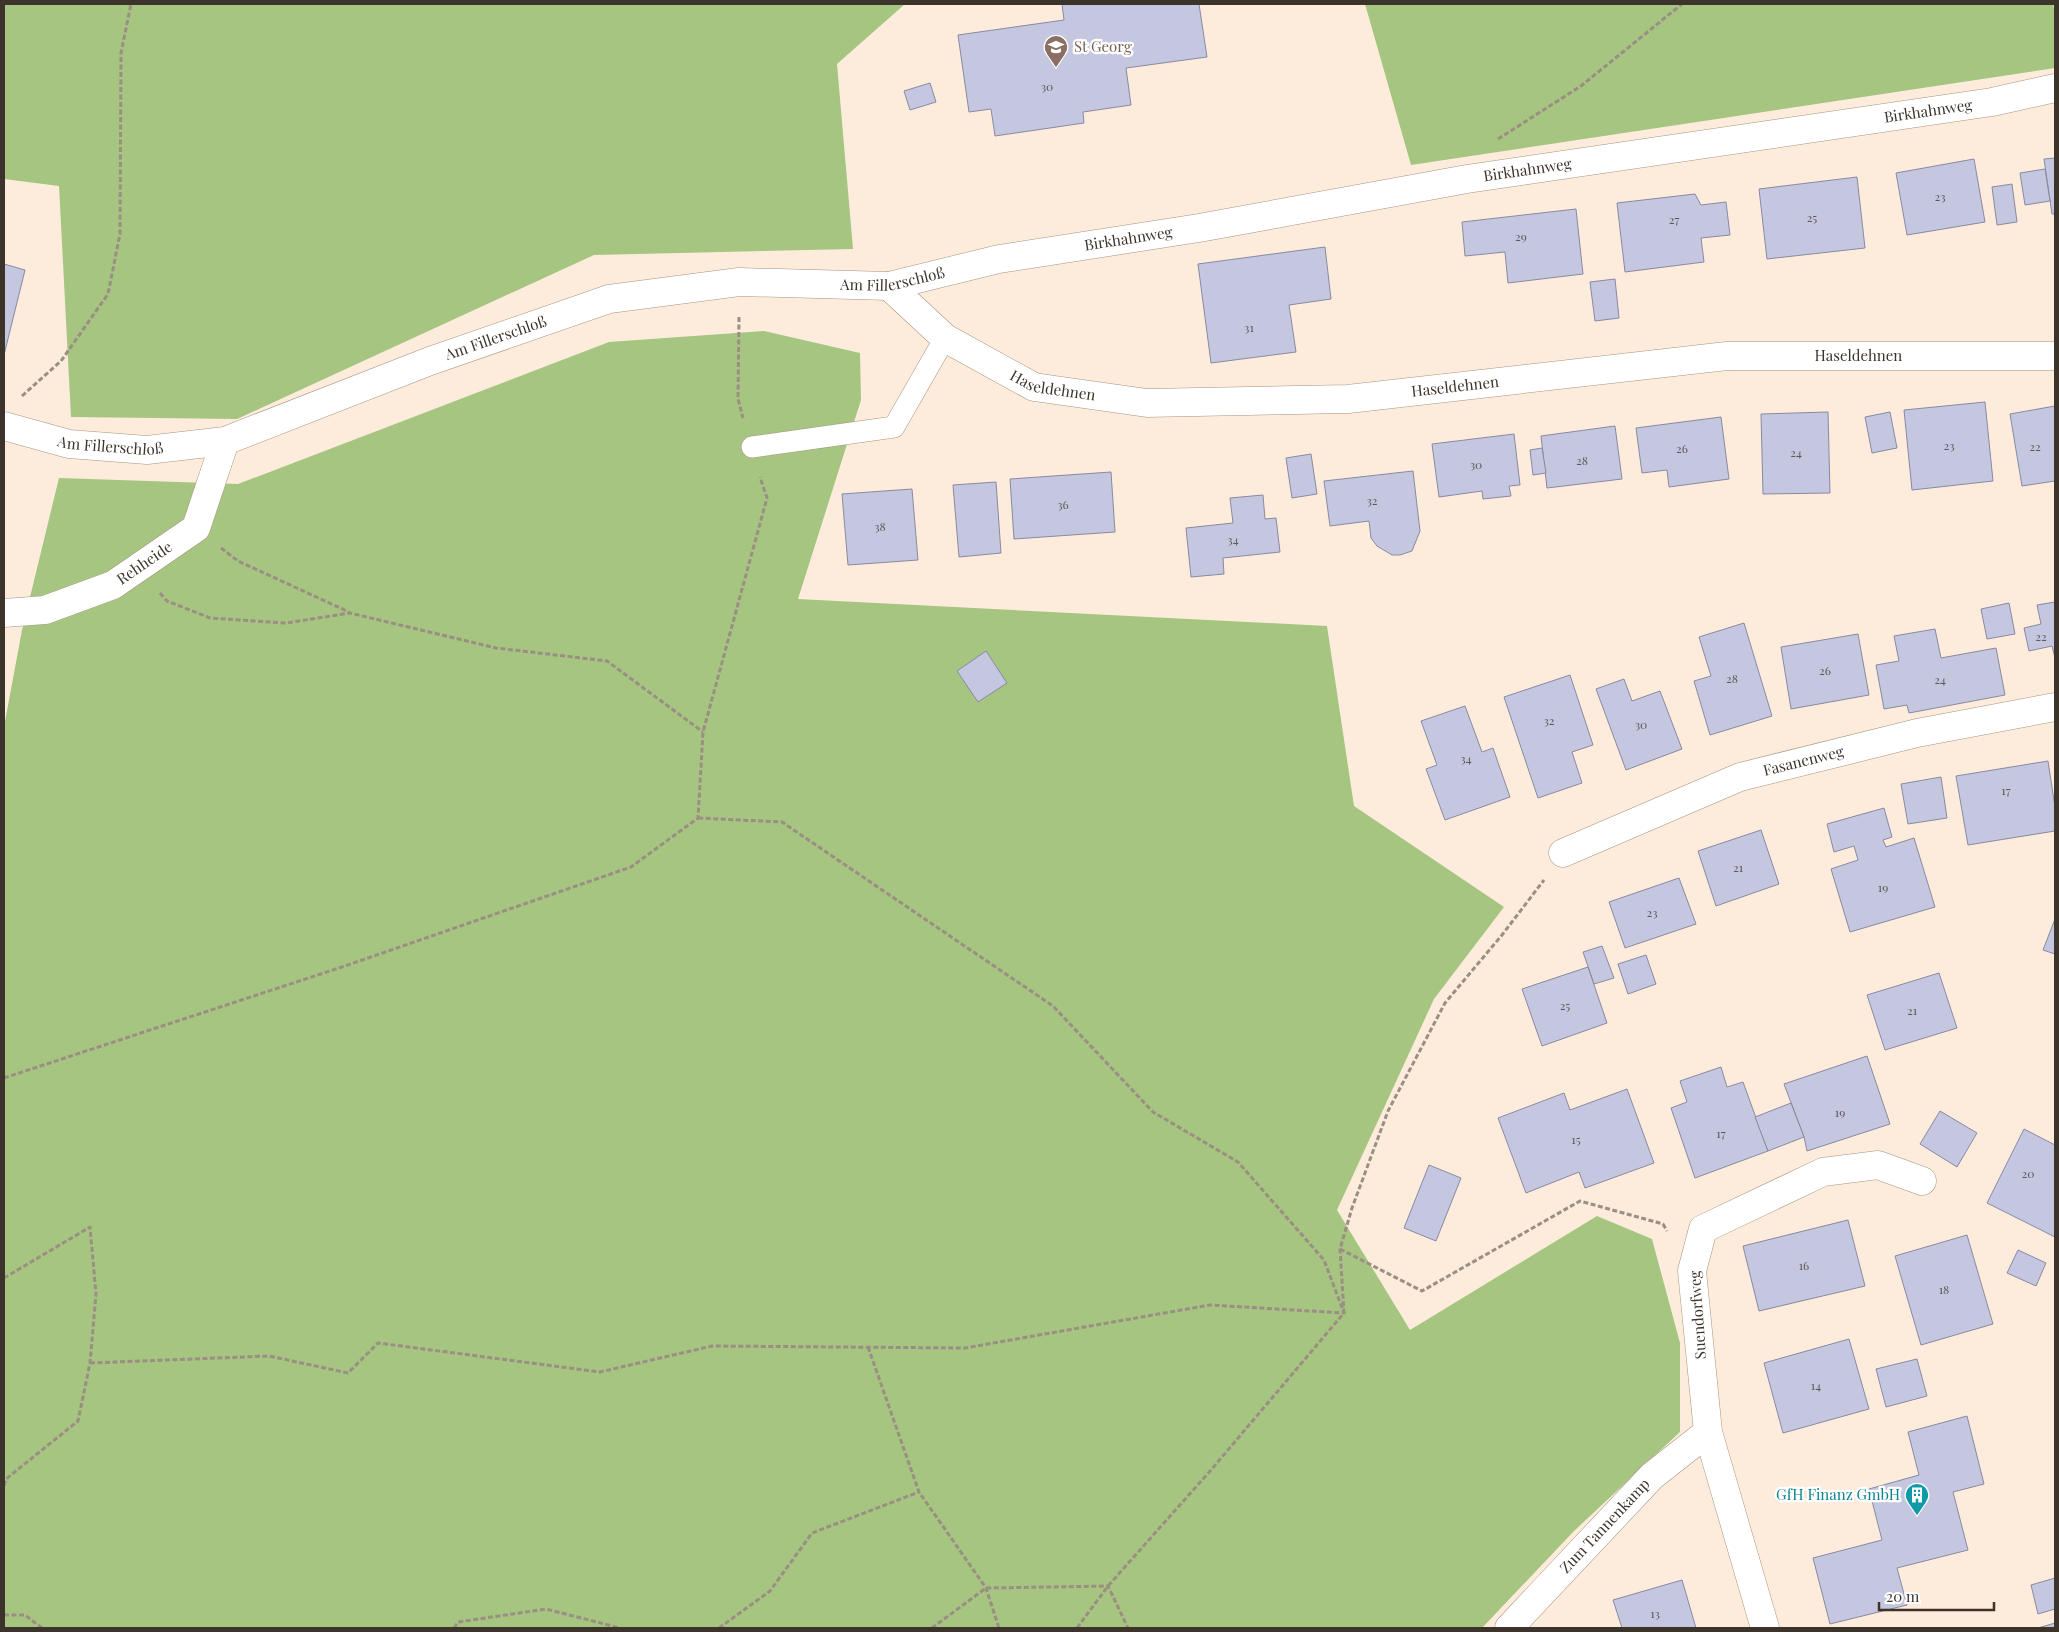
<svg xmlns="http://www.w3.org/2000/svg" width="2059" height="1632" font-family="'Playfair Display',serif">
<rect width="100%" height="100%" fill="#fdecdc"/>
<!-- forest -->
<g fill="#a6c580">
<polygon points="4,4 905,4 837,64 853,249 594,255 237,419 71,417 59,186 4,179"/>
<polygon points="1365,4 2053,4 2055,15 2055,68 1411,165"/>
<polygon points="764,331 860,353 861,400 798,599 1327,626 1354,806 1504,907 1434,999 1337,1210 1410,1330 1597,1216 1652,1239 1680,1343 1680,1432 1574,1531 1482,1628 4,1628 4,727 22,630 59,478 238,484 609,342"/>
</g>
<!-- building -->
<g fill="#c5c6e0" stroke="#8889a1">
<polygon points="1062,4 1199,4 1207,57 1126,68 1131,105 1083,112 1084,123 995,136 991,109 969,112 958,35 1064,20"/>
<polygon points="930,83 936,102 910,110 904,91"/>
<polygon points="2055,158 2055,214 2052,214 2044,159"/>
<polygon points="1974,159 1985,222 1907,235 1896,173"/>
<polygon points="2045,169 2050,201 2025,205 2020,173"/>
<polygon points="1857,177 1865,248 1767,259 1759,189"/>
<polygon points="2012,184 2017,222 1997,225 1992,187"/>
<polygon points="1695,194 1701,205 1726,202 1730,235 1701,238 1704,262 1625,272 1617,203"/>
<polygon points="1576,209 1583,274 1508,283 1505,252 1465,256 1462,222"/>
<polygon points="1325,247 1331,299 1289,305 1296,352 1211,363 1198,264"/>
<polygon points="4,264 25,270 4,355"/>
<polygon points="1615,279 1619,318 1595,321 1590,282"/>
<polygon points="1985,402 1993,481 1912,490 1904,410"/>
<polygon points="2055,406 2055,481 2022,486 2010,414"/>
<polygon points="1828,412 1830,493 1763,494 1761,414"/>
<polygon points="1890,412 1897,448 1872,453 1865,417"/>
<polygon points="1721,417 1729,479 1669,487 1667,470 1642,473 1636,428"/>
<polygon points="1615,426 1622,479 1547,488 1541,436"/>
<polygon points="1514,434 1520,485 1509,486 1511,496 1483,499 1482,491 1439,497 1432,444"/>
<polygon points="1542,448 1546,473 1533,475 1530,450"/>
<polygon points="1311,454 1317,494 1292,498 1286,458"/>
<polygon points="1413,471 1420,531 1412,551 1400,555 1392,555 1377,546 1371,538 1369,521 1330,526 1324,481"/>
<polygon points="1111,472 1115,532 1014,539 1010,479"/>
<polygon points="996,482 1001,553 959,557 953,485"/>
<polygon points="912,489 918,560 848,565 842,494"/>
<polygon points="1263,495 1265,519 1276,518 1280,552 1223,558 1224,574 1191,577 1186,528 1233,523 1230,498"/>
<polygon points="2055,602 2055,658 2052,646 2029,651 2024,628 2041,624 2037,605"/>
<polygon points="2009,603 2015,634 1987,639 1981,609"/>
<polygon points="1744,623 1772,716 1710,735 1694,681 1711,676 1699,637"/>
<polygon points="1935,629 1941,658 1996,648 2005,695 1909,713 1907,705 1884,709 1876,665 1899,661 1894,636"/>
<polygon points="1858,634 1869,695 1791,709 1781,647"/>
<polygon points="986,651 1007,683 978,702 957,671"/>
<polygon points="1570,675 1593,745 1572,752 1582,783 1538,798 1504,697"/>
<polygon points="1624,679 1632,701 1660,691 1682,749 1626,770 1596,689"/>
<polygon points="1465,706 1482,752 1493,748 1510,797 1445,820 1426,769 1437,765 1421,721"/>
<polygon points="2048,761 2055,807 2055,831 1968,845 1956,776"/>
<polygon points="1941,777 1947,818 1908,824 1901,784"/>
<polygon points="1884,808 1892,837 1883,840 1886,847 1914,838 1935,907 1850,932 1831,869 1858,860 1854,846 1834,852 1827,824"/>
<polygon points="1761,830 1779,884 1716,906 1698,851"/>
<polygon points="1679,878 1696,924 1625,948 1609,902"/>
<polygon points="2055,919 2055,954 2043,950"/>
<polygon points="1602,946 1614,978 1594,984 1583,952"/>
<polygon points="1646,955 1656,984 1628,994 1618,964"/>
<polygon points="1588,967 1607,1023 1542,1046 1522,989"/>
<polygon points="1939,973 1957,1028 1885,1050 1867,995"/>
<polygon points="1867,1056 1890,1124 1807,1151 1804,1137 1784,1084"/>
<polygon points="1721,1067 1727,1087 1743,1082 1768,1151 1695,1178 1671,1108 1687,1102 1680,1081"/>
<polygon points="1627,1089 1654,1163 1585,1188 1579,1172 1526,1193 1498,1118 1564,1093 1570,1110"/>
<polygon points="1791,1103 1804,1137 1768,1151 1755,1117"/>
<polygon points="1940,1111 1977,1133 1957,1167 1920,1144"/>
<polygon points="2024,1129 2055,1145 2055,1237 1987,1203"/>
<polygon points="1429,1165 1461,1178 1436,1241 1404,1228"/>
<polygon points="1848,1220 1865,1286 1759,1311 1743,1246"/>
<polygon points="1967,1235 1993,1324 1921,1345 1895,1256"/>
<polygon points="2018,1250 2046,1263 2036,1286 2007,1273"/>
<polygon points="1849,1339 1869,1409 1783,1433 1764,1363"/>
<polygon points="1917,1359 1927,1396 1886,1407 1876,1369"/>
<polygon points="1967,1416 1984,1484 1953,1492 1968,1550 1897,1568 1907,1605 1830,1624 1813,1558 1882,1540 1869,1489 1919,1475 1908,1432"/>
<polygon points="2055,1578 2055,1609 2038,1614 2031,1585"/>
<polygon points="1682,1580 1696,1628 1622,1628 1613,1600"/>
<polygon points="2055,1623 2055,1628 2038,1628"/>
</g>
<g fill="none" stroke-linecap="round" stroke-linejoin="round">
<!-- lane casing -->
<g stroke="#a79480" stroke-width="22">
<polyline id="lane" points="752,447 894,427 945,338"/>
</g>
<!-- street casing -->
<g stroke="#a79480" stroke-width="29">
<g id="street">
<path id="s1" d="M889,286l56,52 89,49 113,16 201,-4 379,-43h328"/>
<path id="s2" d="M4,426l65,18 78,6 78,-9 205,-80 179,-62 130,-17 150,4 110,-27 200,-31 268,-49 525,-77 63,-14"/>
<path id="s3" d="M4,613l41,-3 68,-25 83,-57 29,-87"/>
<path id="s4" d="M1563,853l177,-76 177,-44 138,-26"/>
<path id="s5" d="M1509,1628l143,-152 56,-44"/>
<polyline points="1765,1628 1708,1432 1692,1271 1703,1229 1823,1172 1878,1165 1922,1181"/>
</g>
</g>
<!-- path -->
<g stroke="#9b8e83" stroke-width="3" stroke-dasharray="5 2.5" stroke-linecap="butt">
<polyline points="1498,139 1581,86 1682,4"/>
<polyline points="739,317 738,399 743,418"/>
<polyline points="22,396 61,361 108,294 120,234 121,53 131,4"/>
<polyline points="221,548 238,561 349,612"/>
<polyline points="160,593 167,601 210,618 286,623 350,613 496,648 607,661 703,732"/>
<polyline points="4,1078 342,967 631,867 698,818 703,732 767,498 760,477"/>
<polyline points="1340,1249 1422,1291 1580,1201 1663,1224 1667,1231"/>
<polyline points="4,1278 90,1227 96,1294 90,1363 78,1421 6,1479 4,1487"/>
<polyline points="868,1347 919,1492 986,1588 999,1628"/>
<polyline points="90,1363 269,1356 348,1373 378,1343 600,1372 712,1346 965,1348 1210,1305 1344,1313 1324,1260 1238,1162 1153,1112 1053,1006 782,822 698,818"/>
<polyline points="4,1615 25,1615 42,1628"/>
<polyline points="454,1628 458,1622 546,1609 620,1628"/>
<polyline points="719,1628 770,1591 812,1533 919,1492"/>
<polyline points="932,1628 986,1588 1108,1586 1128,1628"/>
<polyline points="1077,1628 1108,1586 1211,1470 1344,1313 1340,1249 1352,1208 1388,1111 1445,1003 1502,935 1544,880"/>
</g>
<!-- lane -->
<use href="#lane" stroke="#fff" stroke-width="21"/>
<!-- street -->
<use href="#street" stroke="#fff" stroke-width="28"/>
</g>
<!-- icons -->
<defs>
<g id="school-pin" transform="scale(1.25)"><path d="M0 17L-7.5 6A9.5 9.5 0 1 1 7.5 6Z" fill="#8d6e63" stroke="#fff"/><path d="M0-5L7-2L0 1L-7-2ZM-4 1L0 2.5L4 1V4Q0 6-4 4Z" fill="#fff"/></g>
<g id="building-pin" transform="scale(1.25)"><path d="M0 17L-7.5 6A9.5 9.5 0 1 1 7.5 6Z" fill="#0f9aa8" stroke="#fff"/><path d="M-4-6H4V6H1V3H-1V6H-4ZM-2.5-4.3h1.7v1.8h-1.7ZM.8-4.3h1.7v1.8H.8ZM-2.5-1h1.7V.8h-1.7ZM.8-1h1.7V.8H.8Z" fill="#fff"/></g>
</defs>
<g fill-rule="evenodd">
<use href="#school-pin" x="1056" y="47"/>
<use href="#building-pin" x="1917" y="1495"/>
</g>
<g text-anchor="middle" stroke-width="4.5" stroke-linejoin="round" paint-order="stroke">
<!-- number labels -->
<g font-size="12" fill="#5e5858">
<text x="1047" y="91">30</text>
<text x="1940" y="201">23</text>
<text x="1812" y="222">25</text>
<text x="1674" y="224">27</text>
<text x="1521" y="241">29</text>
<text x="1249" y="332">31</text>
<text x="1949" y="450">23</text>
<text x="2035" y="451">22</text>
<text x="1682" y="453">26</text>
<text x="1796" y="457">24</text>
<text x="1582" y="465">28</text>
<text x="1476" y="469">30</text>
<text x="1372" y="505">32</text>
<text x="1063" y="509">36</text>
<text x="880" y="531">38</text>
<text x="1233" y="544">34</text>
<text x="2041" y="641">22</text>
<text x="1825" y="675">26</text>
<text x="1732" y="683">28</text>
<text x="1940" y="684">24</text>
<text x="1549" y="725">32</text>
<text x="1641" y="729">30</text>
<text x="1466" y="763">34</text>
<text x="2006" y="795">17</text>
<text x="1738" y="872">21</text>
<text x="1883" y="892">19</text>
<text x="1652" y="917">23</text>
<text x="1565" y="1010">25</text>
<text x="1912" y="1015">21</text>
<text x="1840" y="1117">19</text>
<text x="1721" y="1138">17</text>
<text x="1576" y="1144">15</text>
<text x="2028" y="1178">20</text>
<text x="1804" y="1270">16</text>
<text x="1944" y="1294">18</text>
<text x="1816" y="1390">14</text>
<text x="1655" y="1618">13</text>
</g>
<!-- education labels -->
<g font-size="15" fill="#785e54" stroke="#fff" text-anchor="start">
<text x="1074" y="52">St Georg</text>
</g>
<!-- street labels -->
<g font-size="15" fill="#3c332b" stroke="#fff">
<text dy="5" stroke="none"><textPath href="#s2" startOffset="1969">Birkhahnweg</textPath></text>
<text dy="5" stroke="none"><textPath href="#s2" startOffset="1564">Birkhahnweg</textPath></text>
<text dy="5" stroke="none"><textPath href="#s2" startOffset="1159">Birkhahnweg</textPath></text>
<text dy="5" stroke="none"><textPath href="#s2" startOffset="919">Am Fillerschloß</textPath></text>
<text dy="5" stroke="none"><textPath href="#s2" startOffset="514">Am Fillerschloß</textPath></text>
<text dy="5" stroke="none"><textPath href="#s1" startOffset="1006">Haseldehnen</textPath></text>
<text dy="5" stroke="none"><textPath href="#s1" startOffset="196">Haseldehnen</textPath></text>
<text dy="5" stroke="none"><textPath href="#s1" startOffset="601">Haseldehnen</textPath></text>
<text dy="5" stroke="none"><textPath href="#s2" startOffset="109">Am Fillerschloß</textPath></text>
<text dy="5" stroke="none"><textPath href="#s3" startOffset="152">Rehheide</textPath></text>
<text dy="5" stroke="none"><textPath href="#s4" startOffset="258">Fasanenweg</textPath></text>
<text transform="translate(1698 1315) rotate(-94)" y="5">Suendorfweg</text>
<text dy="5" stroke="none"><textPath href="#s5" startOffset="140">Zum Tannenkamp</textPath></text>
</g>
<!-- culture labels -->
<g font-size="15" fill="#0d838f" stroke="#fff" text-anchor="end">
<text x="1900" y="1500">GfH Finanz GmbH</text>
</g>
</g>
<!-- border -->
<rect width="2059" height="1632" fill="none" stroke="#3c332b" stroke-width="10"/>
<!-- scale -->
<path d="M1879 1602v8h115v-8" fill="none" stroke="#3c332b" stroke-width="2.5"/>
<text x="1886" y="1602" font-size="15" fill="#3c332b" stroke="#ffffff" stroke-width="4" paint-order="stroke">20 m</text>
</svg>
